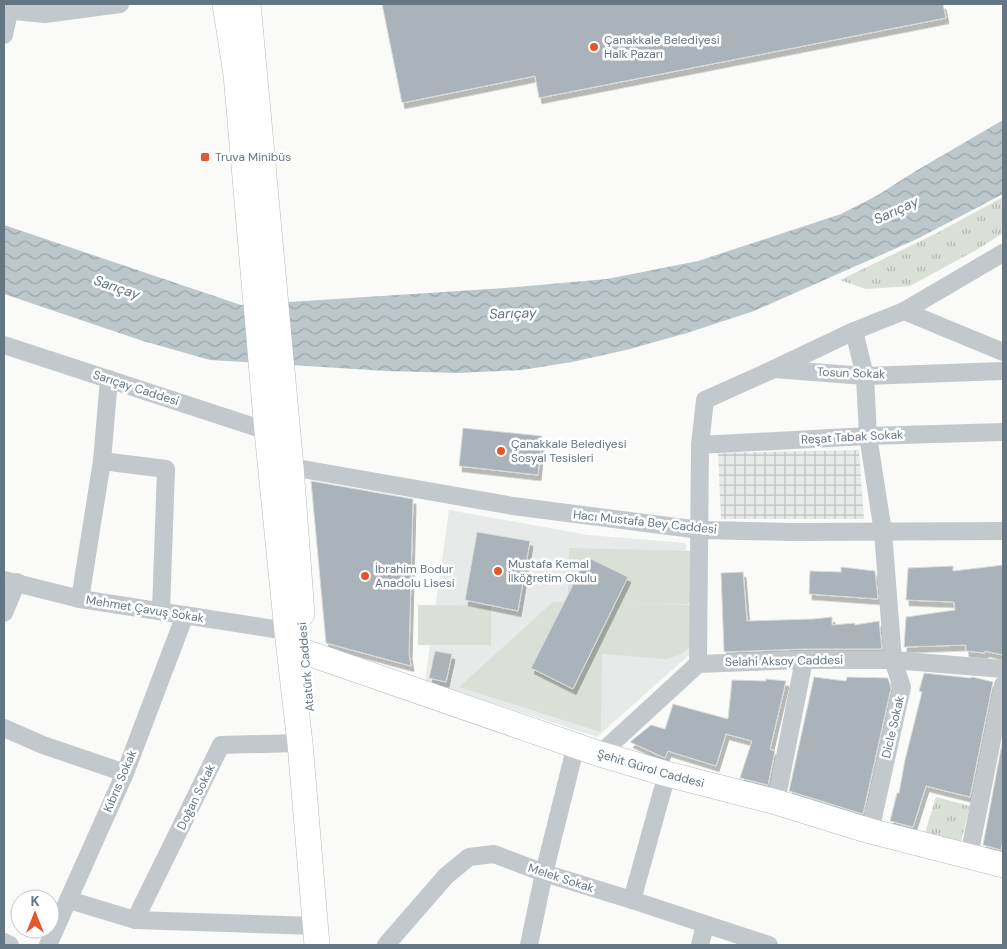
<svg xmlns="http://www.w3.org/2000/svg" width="1007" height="949" font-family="'DM Sans',sans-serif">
<defs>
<pattern id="industrial-grid" width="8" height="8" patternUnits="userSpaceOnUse" patternTransform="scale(1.25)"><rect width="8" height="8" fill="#e8e9e9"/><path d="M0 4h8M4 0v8" fill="none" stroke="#c0c1c2"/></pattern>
<pattern id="grass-tufts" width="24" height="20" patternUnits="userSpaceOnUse" patternTransform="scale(1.25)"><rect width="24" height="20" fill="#dadfd7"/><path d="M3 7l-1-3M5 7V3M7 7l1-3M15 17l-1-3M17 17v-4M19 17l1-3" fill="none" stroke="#b4b9b4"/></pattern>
<pattern id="water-waves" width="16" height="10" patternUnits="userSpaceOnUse" patternTransform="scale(1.25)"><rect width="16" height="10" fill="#bbc7cb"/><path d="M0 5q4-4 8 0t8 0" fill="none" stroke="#9ca6aa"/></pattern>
<filter id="shadow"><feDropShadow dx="3" dy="5.5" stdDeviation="0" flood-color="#0004"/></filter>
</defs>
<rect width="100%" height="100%" fill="#fafaf8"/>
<!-- built -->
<polygon fill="#e8e9e9" points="449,510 588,535 686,543 690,654 597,737 425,681"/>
<!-- industrial -->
<polygon fill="url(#industrial-grid)" points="859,450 864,519 721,519 718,453"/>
<!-- grass -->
<g fill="url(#grass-tufts)">
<polygon points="1003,197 1003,233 978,249 910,286 866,289 840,280 935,234"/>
<polygon points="936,797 970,806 961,842 925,833"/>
</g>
<!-- green -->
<g fill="#dadfd7">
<polygon points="569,548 692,551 692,604 620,603 694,605 695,644 679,655 666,659 602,654 601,732 459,687 553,602 568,602"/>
<polygon points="418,605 491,606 491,645 418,645"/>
</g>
<!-- water -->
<polygon fill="url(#water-waves)" points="1003,120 1003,194 917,239 754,311 687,333 626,350 572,362 522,370 458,373 387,371 210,360 143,341 4,294 4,225 241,305 505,288 607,279 698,261 841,214 878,195 914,172"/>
<!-- building -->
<g fill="#aab3b9" stroke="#dcdcda" filter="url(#shadow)">
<polygon points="382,4 943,4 946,18 539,98 535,76 402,103"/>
<polygon points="463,428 542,436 538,475 459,466"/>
<polygon points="311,481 413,499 409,654 411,666 326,643"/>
<polygon points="477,532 530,541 518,611 465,600"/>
<polygon points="587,557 628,577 573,689 531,668"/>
<polygon points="1003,565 1003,655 985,651 985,653 966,651 966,645 904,647 906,617 955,610 954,602 906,600 908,568 953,566 953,571"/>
<polygon points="841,567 875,571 878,599 809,594 810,571 841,572"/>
<polygon points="743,572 747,621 813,619 832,617 832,625 855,623 855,625 879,621 882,649 804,649 724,652 721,573"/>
<polygon points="435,651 452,654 446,682 429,678"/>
<polygon points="924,673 970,678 973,677 993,682 970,797 926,786 913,827 890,821 897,793 899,793 905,760 922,692 919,691"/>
<polygon points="814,677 846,681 847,677 888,678 891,688 863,814 789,791"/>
<polygon points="766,679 786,681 770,749 775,751 768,785 740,778 752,741 726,734 716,766 668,751 665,758 630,742 651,725 665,729 673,704 728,719 732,680 766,681"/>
<polygon points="1003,738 1003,840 1001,850 983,845"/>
</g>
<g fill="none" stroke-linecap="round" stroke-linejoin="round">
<!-- secondary casing -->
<g stroke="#b3babf" stroke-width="26">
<g id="secondary">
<polyline points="225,4 236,74 267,431 287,631 300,743 317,945"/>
<polyline points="248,4 291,467 302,614"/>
<path id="s1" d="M305,652l295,102 67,20 109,28 94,29 133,34"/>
</g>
</g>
<!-- minor -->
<g stroke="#c3c8cc" stroke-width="18">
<polyline points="4,10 45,14 120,4"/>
<polyline points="4,35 9,12"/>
<polyline points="904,311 1003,352"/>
<polyline points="854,331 865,376 868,436 883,532 893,660 902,687 870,831"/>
<polyline points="4,345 267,431"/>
<polyline points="774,369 854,331 904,311 1003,253"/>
<polyline points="700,445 868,436 1003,432"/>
<polyline points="102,461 166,469 161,611"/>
<polyline points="291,467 513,506 700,530 793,532 1003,531"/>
<polyline points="4,580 80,599 287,631 294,640"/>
<polyline points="80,599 102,461 109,379"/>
<polyline points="4,613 17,582"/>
<polyline points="698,664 700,445 705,400 774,369 865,376 1003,371"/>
<polyline points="4,728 43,745 125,773"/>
<polyline points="600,754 698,664 804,660 893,660 1003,669"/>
<polyline points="776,802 804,660"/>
<polyline points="969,856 1003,685"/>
<polyline points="69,900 135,920 316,926"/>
<polyline points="632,900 667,774"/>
<polyline points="135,920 221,745 300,743"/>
<polyline points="4,942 10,945"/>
<polyline points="48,945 125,773 185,615"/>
<polyline points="386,945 446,876 469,857 494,854 544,873 632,900 769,945"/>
<polyline points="529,945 544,873 576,745"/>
<polyline points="700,945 705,925"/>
</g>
<!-- secondary -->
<use href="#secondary" stroke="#fff" stroke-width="25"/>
</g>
<!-- markers -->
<g fill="#e4572e" stroke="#fff" stroke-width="2">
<circle cx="594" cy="47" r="5"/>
<rect x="200" y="152" width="10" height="10" rx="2.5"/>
<circle cx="501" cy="451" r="5"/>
<circle cx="498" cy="571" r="5"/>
<circle cx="365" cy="576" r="5"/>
</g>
<g text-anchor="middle" stroke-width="5" stroke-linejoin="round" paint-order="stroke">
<!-- poi labels -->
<g font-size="12" fill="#657683" stroke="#fff" text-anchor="start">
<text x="604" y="44">Çanakkale Belediyesi<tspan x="604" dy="14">Halk Pazarı</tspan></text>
<text x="215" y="161">Truva Minibüs</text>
<text x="511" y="448">Çanakkale Belediyesi<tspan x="511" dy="14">Sosyal Tesisleri</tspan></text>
<text x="508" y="568">Mustafa Kemal<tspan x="508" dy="14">İlköğretim Okulu</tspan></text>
<text x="375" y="573">İbrahim Bodur<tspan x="375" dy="14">Anadolu Lisesi</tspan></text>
</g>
<!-- street labels -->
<g font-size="12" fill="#657683" stroke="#fff">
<text transform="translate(851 373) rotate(2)" y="4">Tosun Sokak</text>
<text transform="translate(136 388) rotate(18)" y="4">Sarıçay Caddesi</text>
<text transform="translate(852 437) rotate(-3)" y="4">Reşat Tabak Sokak</text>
<text transform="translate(645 522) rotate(6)" y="4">Hacı Mustafa Bey Caddesi</text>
<text transform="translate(145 609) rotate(9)" y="4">Mehmet Çavuş Sokak</text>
<text transform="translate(784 661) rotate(-1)" y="4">Selahi Aksoy Caddesi</text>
<text transform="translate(306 667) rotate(-95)" y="4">Atatürk Caddesi</text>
<text transform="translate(893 727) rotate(-77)" y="4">Dicle Sokak</text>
<text dy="4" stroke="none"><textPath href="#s1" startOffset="365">Şehit Gürol Caddesi</textPath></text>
<text transform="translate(120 781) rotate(-67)" y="4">Kıbrıs Sokak</text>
<text transform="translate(196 797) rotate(-64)" y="4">Doğan Sokak</text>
<text transform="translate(561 878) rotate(18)" y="4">Melek Sokak</text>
</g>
<!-- water labels -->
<g font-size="14" font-style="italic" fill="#60757c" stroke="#fff">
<text transform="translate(896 210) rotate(-25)" y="5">Sarıçay</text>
<text transform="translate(117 287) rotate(19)" y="5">Sarıçay</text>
<text transform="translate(513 313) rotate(-2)" y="5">Sarıçay</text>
</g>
</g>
<!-- border -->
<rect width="1007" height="949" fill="none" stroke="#657683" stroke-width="10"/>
<!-- north arrow -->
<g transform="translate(35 914)"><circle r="24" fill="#ffffff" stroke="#c1c8cd"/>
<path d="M0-4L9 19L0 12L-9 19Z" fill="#e4572e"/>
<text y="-8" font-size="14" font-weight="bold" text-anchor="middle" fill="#657683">K</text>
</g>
</svg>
